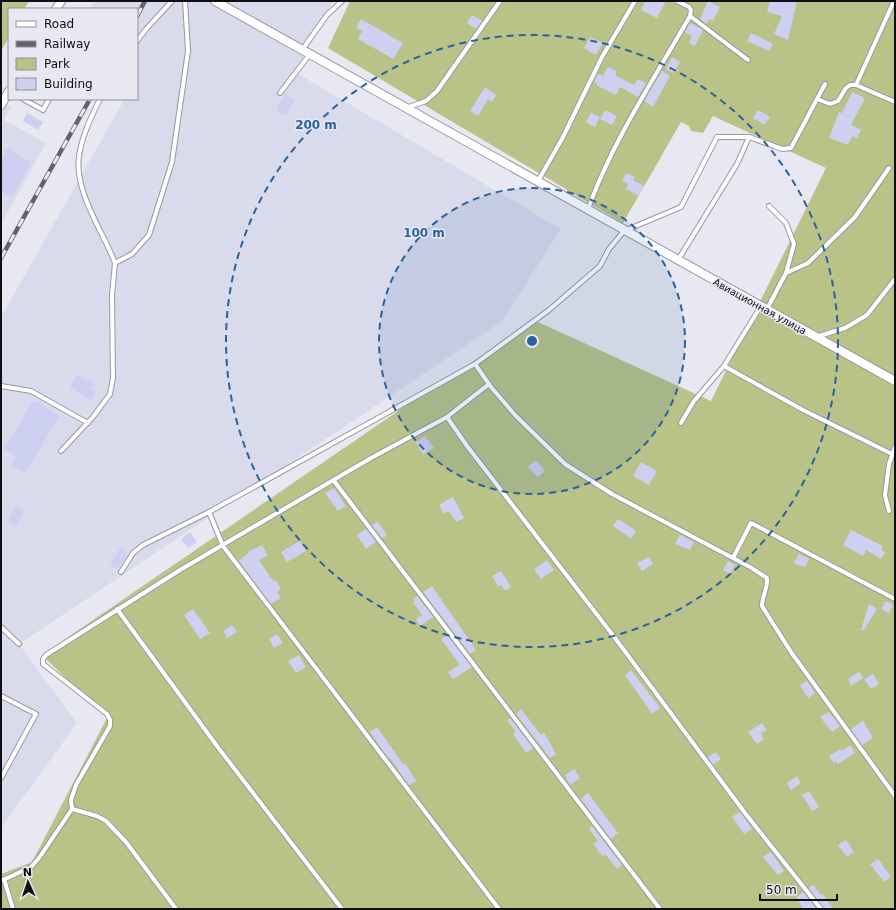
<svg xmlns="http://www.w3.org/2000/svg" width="896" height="910" font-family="'DejaVu Sans',sans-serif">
<rect width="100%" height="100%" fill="#e7e8f1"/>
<!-- built -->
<g fill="#d9dbec">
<polygon points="95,1 333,1 295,72 561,229 501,322 19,644 77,723 1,828 1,317 123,102 121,99 137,99 137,9 90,9"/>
<polygon points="1,102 11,106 4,120 46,143 1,224"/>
</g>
<!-- green -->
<g fill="#b9c287">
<polygon points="1,1 29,1 24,9 9,9 9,37 1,51"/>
<polygon points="350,1 895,1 895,909 1,909 1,874 32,862 107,718 42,655 439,383 538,322 711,401 826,168 713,116 703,133 691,131 689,126 681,122 623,223 328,48"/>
</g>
<!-- building -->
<g fill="#cdd0f1">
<polygon points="645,1 666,1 657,18 641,10"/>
<polygon points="708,1 720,7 713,21 709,19 706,24 700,19"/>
<polygon points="770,1 797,1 788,40 774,34 782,16 767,12"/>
<polygon points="472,15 482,21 476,29 467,23"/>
<polygon points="361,19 403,43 393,59 358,39 362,31 356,28"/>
<polygon points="690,23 703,30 695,46 689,43 692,36 685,32"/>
<polygon points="751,33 773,44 769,51 747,41"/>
<polygon points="590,37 603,43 596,55 584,48"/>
<polygon points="672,57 680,62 674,73 666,69"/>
<polygon points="608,67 617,71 615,75 634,85 638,79 646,83 638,97 620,87 616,95 596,85 597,83 594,82 598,74 603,76"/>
<polygon points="662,71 670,76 653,107 644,101"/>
<polygon points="485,87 496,95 492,102 488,99 478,116 470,111"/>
<polygon points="852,92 865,98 851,125 861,130 857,138 852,136 848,145 829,138 839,112 842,113"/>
<polygon points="285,94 295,100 286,116 275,110"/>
<polygon points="605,110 617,116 612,125 600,119"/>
<polygon points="758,110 770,117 765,125 753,118"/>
<polygon points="27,113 43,122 38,130 23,121"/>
<polygon points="591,113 600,117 595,127 586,122"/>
<polygon points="7,149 31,162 12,197 1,191 1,159"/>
<polygon points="626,173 635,177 633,180 644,186 639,196 626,189 628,184 622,181"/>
<polygon points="77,375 94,384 91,389 96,391 91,400 70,388"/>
<polygon points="34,400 60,416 25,473 11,465 16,456 4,448"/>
<polygon points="425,436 434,448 423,454 416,442"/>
<polygon points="535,460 545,470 538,477 528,467"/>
<polygon points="641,462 657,471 649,485 633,476"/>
<polygon points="334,488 346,506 338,511 325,493"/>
<polygon points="453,497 464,518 456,522 449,511 444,514 439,505"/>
<polygon points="16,507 24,511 16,525 8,521"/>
<polygon points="618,519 636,531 631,539 613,526"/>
<polygon points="377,521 387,535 382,538 372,525"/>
<polygon points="366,529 376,542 366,549 357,535"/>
<polygon points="851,530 883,546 881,550 885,552 881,559 866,550 863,556 843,545"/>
<polygon points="190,532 197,542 188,548 181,539"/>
<polygon points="680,535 694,542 690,550 675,544"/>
<polygon points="300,541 306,551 287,562 281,552"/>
<polygon points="262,545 268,555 259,560 274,582 276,580 281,589 277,592 281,598 271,604 239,561 250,551"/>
<polygon points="120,548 128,553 118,569 110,564"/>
<polygon points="799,554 809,559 805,567 794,563"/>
<polygon points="649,557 653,564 642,571 637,563"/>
<polygon points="547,560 554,570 541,579 534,569"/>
<polygon points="728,561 735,565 730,574 723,570"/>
<polygon points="501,571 511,587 505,591 501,585 498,586 492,576"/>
<polygon points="432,586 476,650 470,654 423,592"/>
<polygon points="417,596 433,617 420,626 416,619 422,615 413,602 415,601 413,599"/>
<polygon points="886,601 893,605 889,613 881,609"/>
<polygon points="869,604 877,609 863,631 861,630"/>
<polygon points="193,609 210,633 200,639 184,615"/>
<polygon points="232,625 237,632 227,638 223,631"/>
<polygon points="277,634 283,643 274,648 269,639"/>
<polygon points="447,635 472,667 453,679 448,672 460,665 441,639"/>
<polygon points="299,655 306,667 296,673 288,661"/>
<polygon points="631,670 660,708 652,714 625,675"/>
<polygon points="859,672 863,678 851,686 848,679"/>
<polygon points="873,674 879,684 871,689 864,679"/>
<polygon points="807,681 815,693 808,698 800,685"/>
<polygon points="521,709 541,735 544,732 556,754 550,758 516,714"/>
<polygon points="829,712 840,726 832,732 820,717"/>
<polygon points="510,718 533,748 526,753 513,734 516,732 507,720"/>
<polygon points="863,721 873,738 862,745 851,729"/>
<polygon points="762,723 767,730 761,733 764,739 757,744 748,732"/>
<polygon points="377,727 403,764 405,763 416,781 409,785 390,758 389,759 379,745 370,732"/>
<polygon points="850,745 855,753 838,764 836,761 834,763 829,756 840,749 842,751"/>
<polygon points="716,752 721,759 713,765 708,757"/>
<polygon points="574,769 580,778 570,785 565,775"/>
<polygon points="797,776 801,783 791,790 787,783"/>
<polygon points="809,791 819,807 812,811 802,795"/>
<polygon points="588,793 618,833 611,839 581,799"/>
<polygon points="740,812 752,829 744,834 732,817"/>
<polygon points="592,826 622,865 617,869 605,854 602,856 593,844 598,841 589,829"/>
<polygon points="846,840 854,852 847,857 838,845"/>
<polygon points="771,852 784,871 778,875 763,857"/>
<polygon points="878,859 891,877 884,882 870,864"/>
<polygon points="813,885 821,895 823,894 833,909 824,909 809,888"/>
<polygon points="803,892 817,909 803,909 797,897"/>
</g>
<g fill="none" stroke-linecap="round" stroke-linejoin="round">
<!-- lane casing -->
<g stroke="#9899a2" stroke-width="6">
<g id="lane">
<polyline points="677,1 689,7 691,10 690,16 748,60"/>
<polyline points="137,41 147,28 172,1"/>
<polyline points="302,50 327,15 342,1"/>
<polyline points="856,85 894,1"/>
<polyline points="280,93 310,54"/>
<polyline points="23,99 43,110 49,99"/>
<path d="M100,99c-9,18 -18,37 -21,57 -5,36 24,75 36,107"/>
<polyline points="817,99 830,104 838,101 846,88 850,85 856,85 895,102"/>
<polyline points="406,108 426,101 437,91 500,1"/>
<polyline points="538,181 562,139 602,57 635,1"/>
<polyline points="769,206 786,223 794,244 786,273"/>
<path d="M588,209c25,-69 66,-130 102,-193"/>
<polyline points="678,260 737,164 749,137 782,149 791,148 825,84"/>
<polyline points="767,309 786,273 808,263 855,217 889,168"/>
<polyline points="816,337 845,328 867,315 895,279"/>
<path d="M475,364l16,23 24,28 50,49 47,30 138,73 17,11c1,10 -5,18 -5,28l29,46 104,144"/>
<polyline points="724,366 803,410 892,454"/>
<polyline points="1,386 31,391 88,423"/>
<polyline points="447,417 467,446 615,638 745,813 821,909"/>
<polyline points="681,423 694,401 724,366 761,306"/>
<polyline points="61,451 93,417 110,394 113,378 112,295 115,263 132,254 149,235 172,162 188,51 185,1"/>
<polyline points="334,481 660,909"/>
<polyline points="889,511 885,495 889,464 895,447"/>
<polyline points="209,512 223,546 499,909"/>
<polyline points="733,558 751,523 895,599"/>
<polyline points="121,572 133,553 143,545 209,512 475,364 549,310 600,266 609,249 624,231 681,207 717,137 749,137"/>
<polyline points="117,609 217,746 342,909"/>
<polyline points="1,627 19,644"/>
<polyline points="1,696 36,714 1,778"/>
<polyline points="72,809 97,816 106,821 126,842 176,909"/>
<polyline points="4,879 13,909"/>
<polyline points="1,881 31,867 39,858 72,809 71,800 76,785 110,726 110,720 107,714 43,664 43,659 46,655 180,570 371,458 447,417 489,384"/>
</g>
</g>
<!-- street casing -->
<g stroke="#9899a2" stroke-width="10">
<g id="street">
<polyline points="215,1 895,381"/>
<polyline points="56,9 61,1"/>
<polyline points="1,105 9,91"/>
</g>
</g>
<!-- lane -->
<use href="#lane" stroke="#fff" stroke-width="4"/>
<!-- street -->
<use href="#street" stroke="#fff" stroke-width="8"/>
<!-- rail casing -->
<g stroke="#626369" stroke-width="4.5">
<g id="rail">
<polyline points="137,16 145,1"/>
<polyline points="1,258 90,99"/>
</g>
</g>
<!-- rail -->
<use href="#rail" stroke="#e7e8f1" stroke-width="3" stroke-dasharray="9" stroke-linecap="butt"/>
</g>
<!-- distance rings -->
<circle cx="532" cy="341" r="153" fill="#2a639b" fill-opacity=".12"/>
<g fill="none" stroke="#2a639b" stroke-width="2" stroke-dasharray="7 5">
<circle cx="532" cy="341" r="153"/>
<circle cx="532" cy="341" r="306"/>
</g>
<g text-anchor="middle" stroke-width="3" stroke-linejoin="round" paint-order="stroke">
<!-- street labels -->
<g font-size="10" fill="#0f0f13" stroke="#e7e8f1">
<text transform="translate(760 306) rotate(29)" y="4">Авиационная улица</text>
</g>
</g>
<circle cx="532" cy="341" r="6" fill="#2a639b" stroke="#e7e8f1" stroke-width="2"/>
<g font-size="12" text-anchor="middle" font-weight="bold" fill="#2a639b" stroke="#e7e8f1" stroke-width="3" stroke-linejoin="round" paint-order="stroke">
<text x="316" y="129">200 m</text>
<text x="424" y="237">100 m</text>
</g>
<!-- border -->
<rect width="896" height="910" fill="none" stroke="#0f0f13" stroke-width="4"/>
<!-- legend -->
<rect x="8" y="8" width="130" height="92" fill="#e7e8f1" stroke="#919198"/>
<rect x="16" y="21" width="20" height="6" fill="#ffffff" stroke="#919198"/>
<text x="44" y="28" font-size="12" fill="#0f0f13">Road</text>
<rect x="16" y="41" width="20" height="6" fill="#626369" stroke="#919198"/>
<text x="44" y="48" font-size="12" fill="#0f0f13">Railway</text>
<rect x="16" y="58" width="20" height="12" fill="#b9c287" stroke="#919198"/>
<text x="44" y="68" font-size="12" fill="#0f0f13">Park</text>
<rect x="16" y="78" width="20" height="12" fill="#cdd0f1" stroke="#919198"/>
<text x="44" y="88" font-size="12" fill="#0f0f13">Building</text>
<!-- north arrow -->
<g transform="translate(28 882) rotate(357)" stroke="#e7e8f1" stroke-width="3" paint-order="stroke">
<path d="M0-3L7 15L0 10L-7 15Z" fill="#0f0f13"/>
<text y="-6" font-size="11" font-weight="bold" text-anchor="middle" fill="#0f0f13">N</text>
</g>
<!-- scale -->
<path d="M760 894v6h77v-6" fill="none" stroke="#0f0f13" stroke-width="2"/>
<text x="766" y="894" font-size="12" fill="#0f0f13" stroke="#e7e8f1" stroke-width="3" paint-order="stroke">50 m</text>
</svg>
